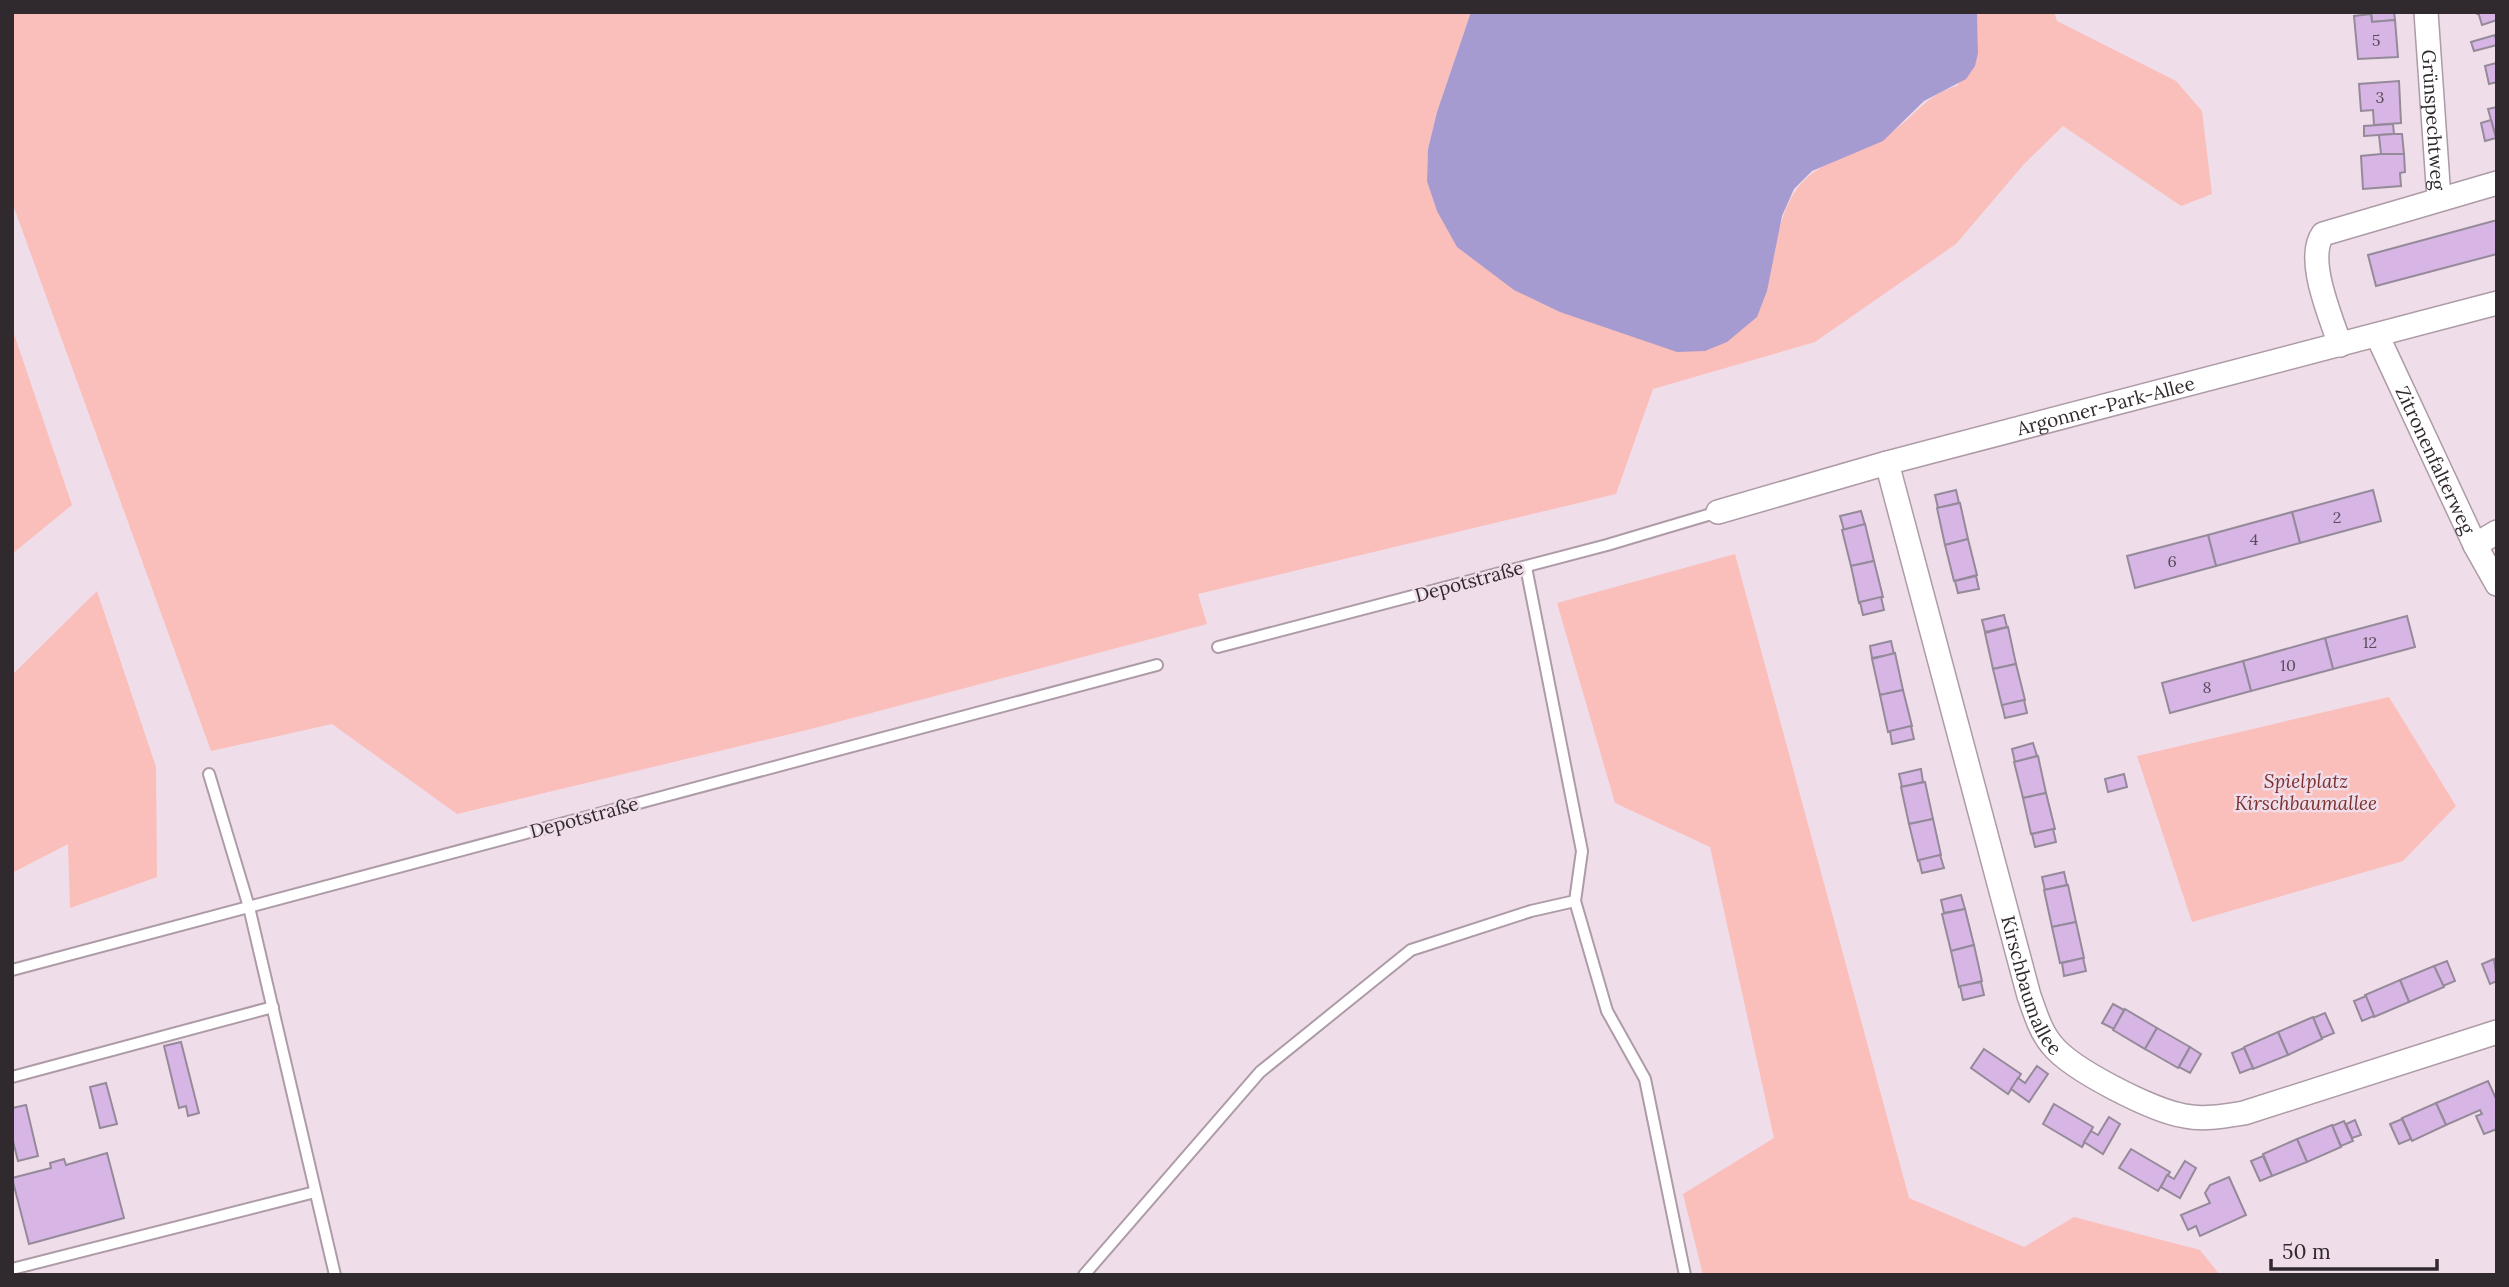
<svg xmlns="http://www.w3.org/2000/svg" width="2509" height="1287" font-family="Lora,serif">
<rect width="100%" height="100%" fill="#f0ddea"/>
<!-- green -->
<g fill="#fabfbb">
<path d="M12,12h1459l-34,100 -9,37 -1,32 347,69c16,-68 28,-75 88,-104 11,-5 25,-10 34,-17 22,-17 32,-35 61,-43l21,-33 -1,-41h77l3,9 119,60 26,30 10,83 -31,12 -118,-80 -39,38 -68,80 -141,98 -162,47 -37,105 -418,100 9,30 -396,105 -354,85 -125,-90 -121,27 -199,-549z"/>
<polygon points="12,328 72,505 12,554"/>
<polygon points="1735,554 1909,1198 2024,1247 2074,1217 2200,1250 2220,1275 1703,1275 1683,1194 1774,1138 1710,847 1615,803 1557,603"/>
<polygon points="97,591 156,767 157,877 70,908 68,844 12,873 12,675"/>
<polygon points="2389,697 2456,806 2403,861 2192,922 2137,756"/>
</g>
<!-- water -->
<polygon fill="#a59bd0" points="1471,12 1977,12 1978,53 1975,66 1966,79 1924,101 1883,141 1812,171 1794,189 1782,216 1767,291 1757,317 1727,342 1705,351 1677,352 1560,312 1514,290 1457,247 1437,211 1427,181 1428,149 1437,112"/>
<!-- building -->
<g fill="#d7b6e6" stroke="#958a9a" stroke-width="2">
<polygon points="2371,12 2394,12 2395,20 2372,22"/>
<polygon points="2497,12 2497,20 2482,25 2479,15 2474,12"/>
<polygon points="2371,14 2372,22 2395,20 2398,57 2358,59 2354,16"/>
<polygon points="2495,35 2497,45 2474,51 2471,42"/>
<polygon points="2496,63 2497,82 2489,84 2485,66"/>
<polygon points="2399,81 2401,123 2374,125 2373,110 2361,111 2359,84"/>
<polygon points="2497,107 2497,141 2488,109"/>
<polygon points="2491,120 2496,138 2485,141 2481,123"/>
<polygon points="2393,124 2394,134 2364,136 2364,126"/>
<polygon points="2394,134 2402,134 2404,154 2381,154 2379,135"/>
<polygon points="2381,154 2404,154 2405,172 2400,173 2401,186 2363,189 2361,156"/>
<polygon points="2497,220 2497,254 2376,286 2368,255"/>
<polygon points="1956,490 1959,503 1938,508 1935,495"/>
<polygon points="2373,490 2381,521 2300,543 2292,512"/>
<polygon points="1960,503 1968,539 1945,545 1937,508"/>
<polygon points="1861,511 1865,525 1844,530 1840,516"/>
<polygon points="2292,512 2300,543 2216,566 2208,535"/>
<polygon points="1865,524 1874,561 1851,566 1842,530"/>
<polygon points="2208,535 2216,566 2135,588 2127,556"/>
<polygon points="1968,539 1977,575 1954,581 1945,545"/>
<polygon points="1874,561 1883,597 1859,603 1851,566"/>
<polygon points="1976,576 1979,589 1958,593 1955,581"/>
<polygon points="1881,597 1884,610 1863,615 1860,602"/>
<polygon points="2004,615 2007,627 1985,632 1982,620"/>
<polygon points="2407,616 2415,647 2333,669 2325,638"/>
<polygon points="2008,627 2016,664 1993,669 1985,633"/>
<polygon points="2325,638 2333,669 2251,691 2243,661"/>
<polygon points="1891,641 1894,654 1872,658 1870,646"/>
<polygon points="1895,653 1903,690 1880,695 1872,659"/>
<polygon points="2243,661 2251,691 2170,713 2162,683"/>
<polygon points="2016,664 2025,700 2002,706 1993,669"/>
<polygon points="1903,690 1912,726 1888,732 1880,695"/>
<polygon points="2024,700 2027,713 2005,718 2002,705"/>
<polygon points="1911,726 1914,739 1892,744 1890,731"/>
<polygon points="2033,743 2037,756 2015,762 2012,749"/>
<polygon points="2038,756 2046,793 2023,798 2014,762"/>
<polygon points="1921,769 1923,782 1902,787 1899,774"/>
<polygon points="2124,774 2127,787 2108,792 2105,779"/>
<polygon points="1925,782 1933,819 1909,824 1901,787"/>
<polygon points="2046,793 2055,829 2031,834 2023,798"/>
<polygon points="1933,819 1941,855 1918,861 1909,824"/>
<polygon points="2053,829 2056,842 2035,847 2032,834"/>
<polygon points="1940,855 1944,868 1922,873 1919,860"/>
<polygon points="2064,872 2067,885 2045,890 2042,877"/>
<polygon points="2068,885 2076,922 2052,927 2044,890"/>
<polygon points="1961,895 1965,909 1944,913 1941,900"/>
<polygon points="1965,909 1974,945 1951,951 1942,914"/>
<polygon points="2076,922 2084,958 2060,963 2052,927"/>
<polygon points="1974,945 1982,981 1959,987 1951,951"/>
<polygon points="2083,958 2086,971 2064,976 2062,963"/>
<polygon points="2494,959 2497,981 2490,984 2482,964"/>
<polygon points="2447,961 2455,981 2443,986 2434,966"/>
<polygon points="2434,966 2444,987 2409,1002 2400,980"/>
<polygon points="2400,980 2409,1002 2374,1017 2365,995"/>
<polygon points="1981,982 1984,995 1963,1000 1960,986"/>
<polygon points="2366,996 2374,1016 2362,1021 2354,1001"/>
<polygon points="2113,1004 2124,1010 2114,1029 2102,1023"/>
<polygon points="2125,1009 2157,1028 2145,1049 2113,1030"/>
<polygon points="2325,1013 2334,1033 2322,1038 2313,1018"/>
<polygon points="2313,1017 2322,1039 2288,1055 2278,1032"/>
<polygon points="2157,1028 2190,1047 2178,1068 2145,1049"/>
<polygon points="2278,1032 2288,1055 2253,1069 2244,1047"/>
<polygon points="181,1042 199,1113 188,1116 186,1106 179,1108 164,1046"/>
<polygon points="2190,1047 2201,1054 2190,1073 2179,1067"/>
<polygon points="2244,1048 2253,1068 2240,1073 2232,1053"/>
<polygon points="1984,1049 2021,1074 2008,1094 1971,1068"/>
<polygon points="2037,1066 2048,1074 2029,1102 2011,1089 2018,1078 2025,1083"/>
<polygon points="2488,1081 2497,1101 2497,1129 2484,1134 2476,1116 2482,1114 2480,1110 2446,1125 2436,1103"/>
<polygon points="106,1083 117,1124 100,1128 90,1087"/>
<polygon points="2436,1103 2446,1125 2412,1141 2402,1118"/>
<polygon points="2054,1104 2093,1127 2082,1147 2043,1124"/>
<polygon points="26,1105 38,1156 18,1161 12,1137 12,1108"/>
<polygon points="2109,1117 2120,1124 2103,1154 2084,1142 2091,1131 2098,1135"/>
<polygon points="2402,1119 2411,1139 2399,1144 2390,1124"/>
<polygon points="2355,1120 2361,1135 2352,1138 2346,1124"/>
<polygon points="2344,1121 2353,1141 2341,1146 2332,1126"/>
<polygon points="2332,1125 2341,1147 2307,1162 2297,1139"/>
<polygon points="2297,1139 2307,1162 2272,1176 2263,1154"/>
<polygon points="2131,1149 2170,1172 2158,1191 2119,1168"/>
<polygon points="107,1153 124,1218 29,1244 12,1178 51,1168 50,1163 64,1159 66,1165"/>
<polygon points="2263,1156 2272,1176 2260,1181 2251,1161"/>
<polygon points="2185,1161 2196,1168 2180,1198 2161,1187 2167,1175 2174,1179"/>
<polygon points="2229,1177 2246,1215 2200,1236 2196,1226 2188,1230 2181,1215 2210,1203 2205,1193 2210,1185"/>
</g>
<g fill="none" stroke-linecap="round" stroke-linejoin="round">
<!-- lane casing -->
<g stroke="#ad9ba7" stroke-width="14">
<g id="lane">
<polyline points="1218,647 1607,545 1718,512"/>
<polyline points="209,774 249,907 335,1275"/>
<polyline points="1575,901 1607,1011 1645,1079 1685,1275"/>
<polyline points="12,970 1157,665"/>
<polyline points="12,1077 273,1007"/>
<polyline points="12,1269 315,1192"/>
<polyline points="1084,1275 1260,1072 1411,950 1531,911 1575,901 1582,851 1526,567"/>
</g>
</g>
<!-- street casing -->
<g stroke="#ad9ba7" stroke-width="26">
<g id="street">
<path id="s1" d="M2426,12l13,187"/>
<path id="s2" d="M2377,335l98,210 22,39"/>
<path d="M2340,345c-9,-28 -35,-86 -17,-111l174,-51"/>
<path id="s3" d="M1887,463l142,533c6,16 11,35 23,49 20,25 101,66 133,71 19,4 40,0 59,-3l253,-81"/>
<path id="s4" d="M1718,512l169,-49 610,-160"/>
<polyline points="2475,545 2497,532"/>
</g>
</g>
<!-- lane -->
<use href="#lane" stroke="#fff" stroke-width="10"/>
<!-- street -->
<use href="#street" stroke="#fff" stroke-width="23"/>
</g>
<g text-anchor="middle" stroke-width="5" stroke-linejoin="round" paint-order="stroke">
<!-- number labels -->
<g font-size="16" fill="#5a4c5c">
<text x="2376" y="46">5</text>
<text x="2380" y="103">3</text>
<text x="2337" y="523">2</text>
<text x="2254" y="545">4</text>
<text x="2172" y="567">6</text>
<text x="2370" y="648">12</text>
<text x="2288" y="671">10</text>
<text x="2207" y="693">8</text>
</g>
<!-- street labels -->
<g font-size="19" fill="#30292e" stroke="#f0ddea">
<text dy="7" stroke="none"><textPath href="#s1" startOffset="108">Grünspechtweg</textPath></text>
<text dy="7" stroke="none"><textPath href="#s4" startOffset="402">Argonner-Park-Allee</textPath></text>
<text dy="7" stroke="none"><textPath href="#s2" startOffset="138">Zitronenfalterweg</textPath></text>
<text transform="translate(1469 581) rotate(-15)" y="7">Depotstraße</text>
<text transform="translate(584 817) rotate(-15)" y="7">Depotstraße</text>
<text dy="7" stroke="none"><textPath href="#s3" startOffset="542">Kirschbaumallee</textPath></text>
</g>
<!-- park labels -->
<g font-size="19" font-style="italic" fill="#7c302f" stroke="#f0ddea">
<text x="2306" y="788">Spielplatz<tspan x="2306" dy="22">Kirschbaumallee</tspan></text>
</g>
</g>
<!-- border -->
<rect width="2509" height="1287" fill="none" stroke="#30292e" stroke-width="28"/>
<!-- scale -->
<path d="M2271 1259v10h166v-10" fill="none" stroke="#30292e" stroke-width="3.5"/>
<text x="2282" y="1259" font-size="21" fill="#30292e" stroke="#f0ddea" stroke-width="5" paint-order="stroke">50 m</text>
</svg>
